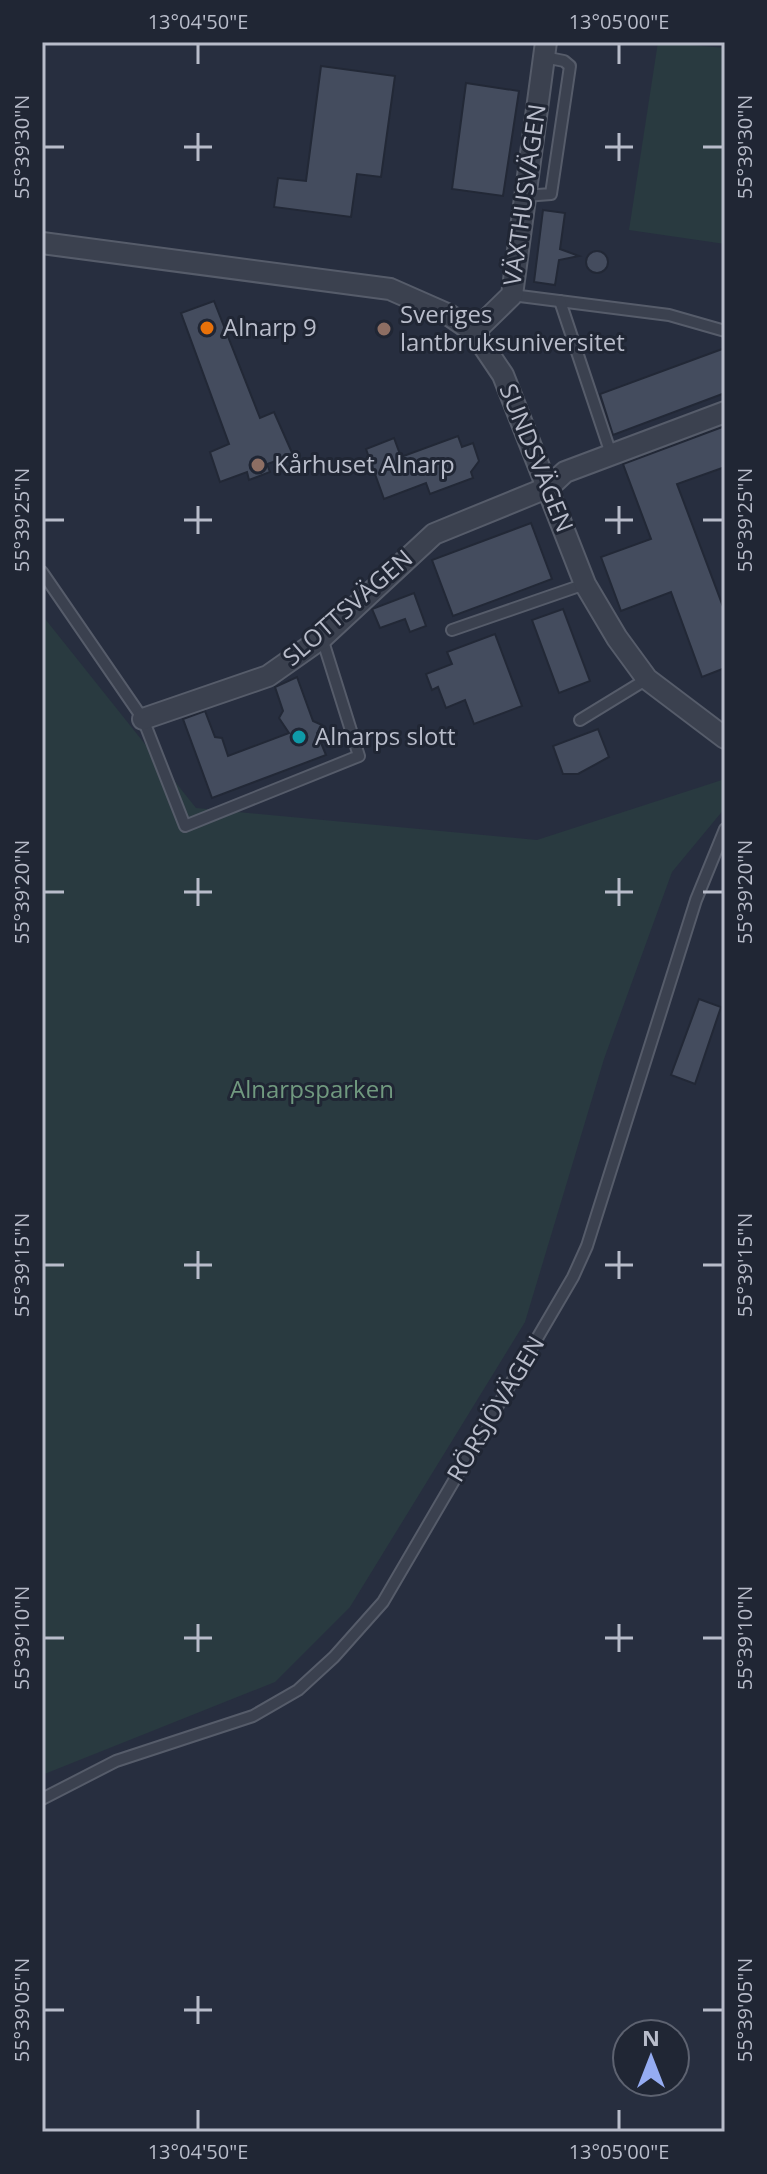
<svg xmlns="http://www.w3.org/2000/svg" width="767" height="2174" font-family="'Open Sans',sans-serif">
<rect width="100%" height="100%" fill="#272e3f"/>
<!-- green -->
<g fill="#293a40">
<polygon points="658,42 725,48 725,244 629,230"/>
<polygon points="42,615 196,808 537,840 725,779 725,808 672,872 604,1059 525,1322 350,1607 275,1682 42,1775"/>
</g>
<!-- building -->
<g fill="#444c5e" stroke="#222836" stroke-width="2">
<polygon points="321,66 395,76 381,177 357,174 351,217 274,207 278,178 306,181"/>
<polygon points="466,83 519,91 503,196 452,189"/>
<polygon points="543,210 565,213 560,249 579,256 559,260 555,285 534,282"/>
<circle cx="597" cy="262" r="11"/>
<polygon points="214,301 260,418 274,412 293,455 267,464 270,472 249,480 247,472 220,482 210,452 229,444 181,313"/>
<polygon points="725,348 725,393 613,435 600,394"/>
<polygon points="725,426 725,467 677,484 725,612 725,668 702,677 671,592 621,611 601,557 651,539 623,464"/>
<polygon points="458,436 462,447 473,443 479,461 471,472 473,478 430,494 426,483 384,499 366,449 394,438 401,457"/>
<polygon points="531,523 552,579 453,616 432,560"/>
<polygon points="414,593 426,626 410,632 405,619 380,628 372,609"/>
<polygon points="563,609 590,681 559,693 532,620"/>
<polygon points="495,634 522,706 474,724 465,700 446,708 438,687 432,690 426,674 452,664 447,652"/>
<polygon points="297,677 313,721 322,725 317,733 326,755 212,798 183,719 205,711 215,737 222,738 228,756 289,733 279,718 283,711 275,687"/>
<polygon points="598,729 609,757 578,774 563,774 553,746"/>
<polygon points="699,999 721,1007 695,1084 671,1075"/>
</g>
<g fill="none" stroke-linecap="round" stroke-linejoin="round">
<!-- lane casing -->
<g stroke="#565c6a" stroke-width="14">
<g id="lane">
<polyline points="525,196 551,194 570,66 564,61 544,57"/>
<polyline points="512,295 669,315 725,331"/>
<polyline points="560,301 611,454"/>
<polyline points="42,572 143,719 185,826 359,756 322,638"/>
<polyline points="452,630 585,584"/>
<polyline points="580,720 647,679"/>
<polyline points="42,1799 116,1761 253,1716 298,1690 334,1657 383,1602 573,1277 587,1246 696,900 725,829"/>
</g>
</g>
<!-- street casing -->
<g stroke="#565c6a" stroke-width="24">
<g id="street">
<polyline points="42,243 390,289 449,315 474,332 503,375 585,584 617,638 647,679 725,738"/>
<polyline points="474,332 512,295 546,42"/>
<polyline points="143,719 268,676 322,638 434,534 549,487 565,472 725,412"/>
</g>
</g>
<!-- lane -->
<use href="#lane" stroke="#3b414f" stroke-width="10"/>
<!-- street -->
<use href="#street" stroke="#3b414f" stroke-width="20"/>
</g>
<!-- ticks -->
<path fill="none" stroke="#b8bcca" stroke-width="3" d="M198,44v20M619,44v20M198,133v28M619,133v28M44,147h20M184,147h28M605,147h28M703,147h20M198,506v28M619,506v28M44,520h20M184,520h28M605,520h28M703,520h20M198,878v28M619,878v28M44,892h20M184,892h28M605,892h28M703,892h20M198,1251v28M619,1251v28M44,1265h20M184,1265h28M605,1265h28M703,1265h20M198,1624v28M619,1624v28M44,1638h20M184,1638h28M605,1638h28M703,1638h20M198,1996v28M44,2010h20M184,2010h28M703,2010h20M198,2110v20M619,2110v20"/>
<!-- markers -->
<circle fill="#e8710a" stroke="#202634" stroke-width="3" cx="207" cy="328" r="8"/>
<g fill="#8d6e63" stroke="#202634" stroke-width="3">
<circle cx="384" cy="329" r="8"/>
<circle cx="258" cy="465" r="8"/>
</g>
<circle fill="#0f9aa8" stroke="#202634" stroke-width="3" cx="299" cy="737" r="8"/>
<g text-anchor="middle" stroke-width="6" stroke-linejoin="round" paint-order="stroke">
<!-- street labels -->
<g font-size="24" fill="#b8bcca" stroke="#202634">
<text transform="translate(525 195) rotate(-82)" y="8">VÄXTHUSVÄGEN</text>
<text transform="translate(536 458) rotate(68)" y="8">SUNDSVÄGEN</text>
<text transform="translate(348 608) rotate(-41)" y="8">SLOTTSVÄGEN</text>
<text transform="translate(496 1409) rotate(-59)" y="8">RÖRSJÖVÄGEN</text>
</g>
<!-- poi labels -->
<g font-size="24" fill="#b8bcca" stroke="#202634" text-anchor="start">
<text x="400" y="323">Sveriges<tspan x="400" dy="28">lantbruksuniversitet</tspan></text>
<text x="223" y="336">Alnarp 9</text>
<text x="274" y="473">Kårhuset Alnarp</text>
<text x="315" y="745">Alnarps slott</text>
</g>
<!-- park labels -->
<g font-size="24" fill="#70997f" stroke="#202634">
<text x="312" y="1098">Alnarpsparken</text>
</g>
</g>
<!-- border -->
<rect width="767" height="2174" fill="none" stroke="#202634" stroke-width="88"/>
<!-- north arrow -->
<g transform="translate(651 2058)"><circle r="38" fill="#202634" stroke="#5d6270" stroke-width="2"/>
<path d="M0-6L14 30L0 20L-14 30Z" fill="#95acf2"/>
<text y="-12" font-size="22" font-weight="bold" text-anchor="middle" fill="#b8bcca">N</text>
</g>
<rect x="44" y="44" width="679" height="2086" fill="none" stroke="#b8bcca" stroke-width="3"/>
<g font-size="20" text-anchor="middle" fill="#b8bcca">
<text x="198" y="29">13°04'50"E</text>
<text x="619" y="29">13°05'00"E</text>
<text transform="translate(22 147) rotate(-90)" y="7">55°39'30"N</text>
<text transform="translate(745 147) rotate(-90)" y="7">55°39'30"N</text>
<text transform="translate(22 520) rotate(-90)" y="7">55°39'25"N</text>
<text transform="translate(745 520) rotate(-90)" y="7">55°39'25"N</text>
<text transform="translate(22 892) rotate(-90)" y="7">55°39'20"N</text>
<text transform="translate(745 892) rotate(-90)" y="7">55°39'20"N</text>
<text transform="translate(22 1265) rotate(-90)" y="7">55°39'15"N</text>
<text transform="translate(745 1265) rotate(-90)" y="7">55°39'15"N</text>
<text transform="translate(22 1638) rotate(-90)" y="7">55°39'10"N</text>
<text transform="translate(745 1638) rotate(-90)" y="7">55°39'10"N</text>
<text transform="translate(22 2010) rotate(-90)" y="7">55°39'05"N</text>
<text transform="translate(745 2010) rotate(-90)" y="7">55°39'05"N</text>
<text x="198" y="2159">13°04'50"E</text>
<text x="619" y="2159">13°05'00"E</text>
</g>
</svg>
